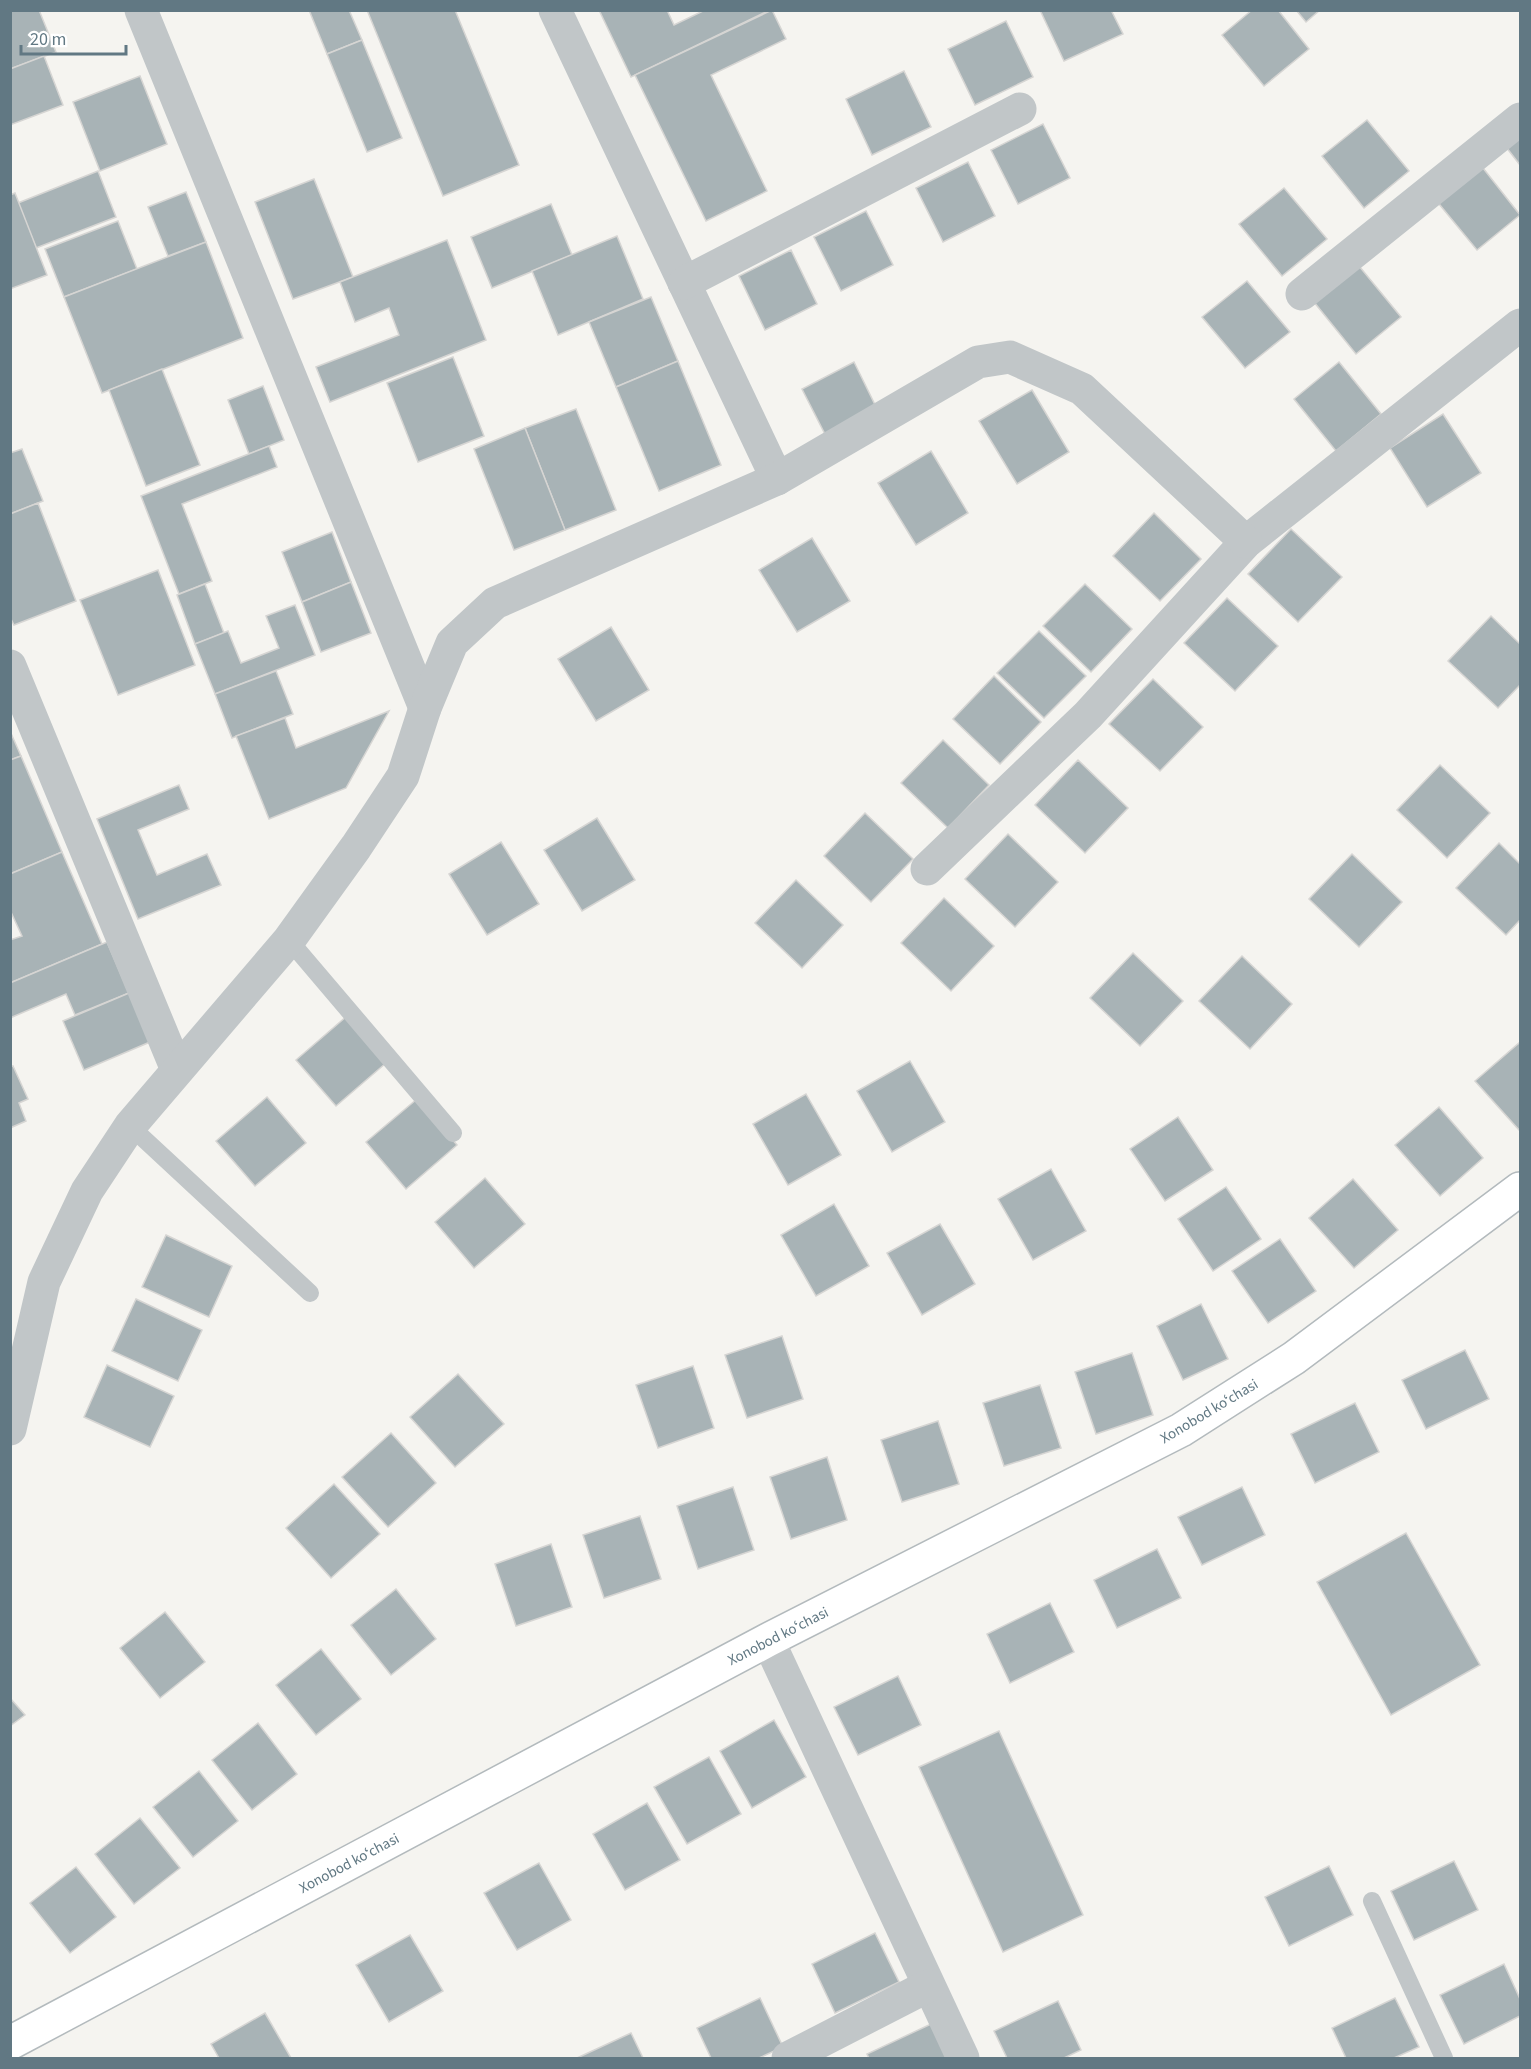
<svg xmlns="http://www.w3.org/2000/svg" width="1531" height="2069" font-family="'Source Sans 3',sans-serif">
<rect width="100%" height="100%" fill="#f5f4f0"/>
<!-- building -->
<g fill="#a8b3b6" stroke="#d6d5d3" stroke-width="1.5">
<polygon points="39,10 56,52 10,69 10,11"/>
<polygon points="309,10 349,10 362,40 327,54"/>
<polygon points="367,10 455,10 519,165 443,196"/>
<polygon points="599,10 667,10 674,25 705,10 770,10 631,77"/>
<polygon points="772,10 786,39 711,75 767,191 706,221 635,75"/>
<polygon points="1040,10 1111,10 1123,34 1064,61"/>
<polygon points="1252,10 1278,10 1309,49 1264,86 1222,35"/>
<polygon points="1296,10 1320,10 1306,22"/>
<polygon points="1006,21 1033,77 975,105 948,49"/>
<polygon points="362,40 402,138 367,152 327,54"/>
<polygon points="44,56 63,105 10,125 10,69"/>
<polygon points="904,71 931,127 872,155 846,99"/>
<polygon points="140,76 167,144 100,171 73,102"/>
<polygon points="1367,120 1409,171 1364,208 1322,156"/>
<polygon points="1043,124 1070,178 1018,204 991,150"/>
<polygon points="1520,129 1520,165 1503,143"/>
<polygon points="968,162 995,216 943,242 916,188"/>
<polygon points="1479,163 1520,215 1477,250 1435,199"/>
<polygon points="98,171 116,217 36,248 18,203"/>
<polygon points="314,179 353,277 293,299 255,202"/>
<polygon points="1284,188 1327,239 1282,276 1239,224"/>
<polygon points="186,192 206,242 168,256 148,207"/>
<polygon points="15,193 47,275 10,289 10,195"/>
<polygon points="551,204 572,255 492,288 471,237"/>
<polygon points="866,211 893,265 841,291 814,237"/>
<polygon points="118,221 137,269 64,297 45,249"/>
<polygon points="617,236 643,299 558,335 532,271"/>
<polygon points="447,240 486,340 330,402 316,367 399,335 389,308 355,322 340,282"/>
<polygon points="206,242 243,338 102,393 64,297"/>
<polygon points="791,250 817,304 765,330 739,276"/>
<polygon points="1359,266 1401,317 1356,354 1314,302"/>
<polygon points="1247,281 1290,332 1245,368 1202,317"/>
<polygon points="651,297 678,361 616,387 589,322"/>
<polygon points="453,357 484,436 418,462 387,383"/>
<polygon points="678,361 721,465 659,491 616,387"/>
<polygon points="854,362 881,417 829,442 802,389"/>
<polygon points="1339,362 1381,414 1336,451 1294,399"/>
<polygon points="162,369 200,465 146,486 109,390"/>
<polygon points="263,386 284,440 249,454 228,400"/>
<polygon points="1032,390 1069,452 1017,484 979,421"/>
<polygon points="576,409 616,510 565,530 525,428"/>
<polygon points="1443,414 1481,473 1427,507 1390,448"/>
<polygon points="525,428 565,530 514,550 474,449"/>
<polygon points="269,446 277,467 182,504 212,581 179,594 141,496"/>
<polygon points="22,449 43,501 10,514 10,453"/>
<polygon points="931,451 968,513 916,545 878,483"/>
<polygon points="38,503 76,601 14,625 10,617 10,514"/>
<polygon points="1154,513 1201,559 1160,601 1113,556"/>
<polygon points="1291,529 1342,577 1298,622 1248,574"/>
<polygon points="332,532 351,582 302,602 282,552"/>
<polygon points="812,538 850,601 797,632 759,570"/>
<polygon points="158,570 195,665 118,695 80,600"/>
<polygon points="351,582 371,633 321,652 302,602"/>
<polygon points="205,584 224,633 195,644 177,595"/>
<polygon points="1085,584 1132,629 1091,672 1043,626"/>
<polygon points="1227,598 1278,646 1235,691 1184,643"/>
<polygon points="295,605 315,655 215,694 195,644 228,631 241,663 279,648 266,616"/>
<polygon points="1491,616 1520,644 1520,685 1498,708 1448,661"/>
<polygon points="611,627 649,690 596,721 558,659"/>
<polygon points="1039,631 1086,676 1044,718 997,673"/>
<polygon points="276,671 293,714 232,738 215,694"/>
<polygon points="994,676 1041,722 1000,764 953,719"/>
<polygon points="1153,679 1203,727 1160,771 1109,724"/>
<polygon points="389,711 346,788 269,819 236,736 285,718 296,748"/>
<polygon points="10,731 21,756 10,760"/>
<polygon points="943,740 989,785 948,828 901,783"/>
<polygon points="21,756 62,852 10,874 10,760"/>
<polygon points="1078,760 1128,808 1085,853 1035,805"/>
<polygon points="1440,765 1490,813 1447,858 1397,810"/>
<polygon points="179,785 189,809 138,830 157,875 207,854 221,885 138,919 97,819"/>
<polygon points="865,813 913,859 871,902 824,856"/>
<polygon points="597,818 635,880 582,911 544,850"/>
<polygon points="1008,834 1058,882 1015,927 965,879"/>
<polygon points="501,842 539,904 487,935 449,874"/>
<polygon points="1499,843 1520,864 1520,920 1506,935 1456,888"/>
<polygon points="62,852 102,944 10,983 10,940 22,936 10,910 10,874"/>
<polygon points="1352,854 1402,902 1359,947 1309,899"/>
<polygon points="796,880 843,925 802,968 755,923"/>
<polygon points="944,898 994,946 951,991 901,943"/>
<polygon points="107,942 129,993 75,1015 66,994 10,1018 10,983"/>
<polygon points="1133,953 1183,1001 1140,1046 1090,998"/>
<polygon points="1242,956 1292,1004 1250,1049 1199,1001"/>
<polygon points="129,993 150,1042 84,1070 63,1021"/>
<polygon points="347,1016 386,1063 336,1106 296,1060"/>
<polygon points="1519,1043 1520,1045 1520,1131 1475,1081"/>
<polygon points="910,1061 945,1122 892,1152 857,1091"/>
<polygon points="13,1066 28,1099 19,1103 26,1121 10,1128 10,1067"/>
<polygon points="806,1094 841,1155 788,1185 753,1124"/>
<polygon points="267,1097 306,1143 255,1186 216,1141"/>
<polygon points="417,1099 457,1145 406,1189 366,1142"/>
<polygon points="1439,1107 1483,1158 1440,1196 1395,1145"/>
<polygon points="1178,1117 1213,1170 1165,1201 1130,1149"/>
<polygon points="1051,1169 1086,1231 1033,1260 998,1199"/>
<polygon points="485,1178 525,1224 474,1268 435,1222"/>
<polygon points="1353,1179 1398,1230 1354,1268 1309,1218"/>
<polygon points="1226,1187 1261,1239 1213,1271 1178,1219"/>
<polygon points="834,1204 869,1266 816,1296 781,1235"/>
<polygon points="940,1224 975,1284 922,1315 887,1253"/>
<polygon points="166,1235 232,1266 209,1317 142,1287"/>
<polygon points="1280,1239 1316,1291 1268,1323 1232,1271"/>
<polygon points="136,1299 202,1330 178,1381 112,1351"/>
<polygon points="1201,1304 1228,1359 1183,1380 1157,1326"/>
<polygon points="782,1336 803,1399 747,1418 725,1355"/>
<polygon points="1465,1350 1489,1399 1426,1429 1402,1380"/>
<polygon points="1132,1353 1153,1415 1096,1434 1075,1372"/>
<polygon points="107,1365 174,1396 150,1447 84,1417"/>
<polygon points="693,1366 714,1428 658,1448 636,1385"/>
<polygon points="458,1374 504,1424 455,1467 410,1417"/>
<polygon points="1040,1385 1061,1448 1004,1466 983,1403"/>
<polygon points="1355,1403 1379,1452 1315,1483 1291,1434"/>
<polygon points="938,1421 959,1484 902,1502 881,1440"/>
<polygon points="391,1433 436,1483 388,1527 342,1477"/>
<polygon points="827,1457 847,1520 791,1539 770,1477"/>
<polygon points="334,1484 380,1534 331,1578 286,1528"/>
<polygon points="733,1487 754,1550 698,1569 677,1506"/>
<polygon points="1242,1487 1265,1535 1202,1565 1178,1517"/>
<polygon points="640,1516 661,1579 604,1598 583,1535"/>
<polygon points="1406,1533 1480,1665 1391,1715 1317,1582"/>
<polygon points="551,1544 572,1607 516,1626 495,1564"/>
<polygon points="1157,1549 1181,1598 1117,1628 1094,1580"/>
<polygon points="396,1589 436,1639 391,1675 351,1625"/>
<polygon points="1050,1603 1074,1652 1010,1683 987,1634"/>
<polygon points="165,1612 205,1662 160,1698 120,1648"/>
<polygon points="321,1649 361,1699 316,1735 276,1685"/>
<polygon points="898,1676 921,1725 858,1755 834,1707"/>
<polygon points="10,1698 25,1715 10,1726"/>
<polygon points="774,1720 806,1777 752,1808 720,1751"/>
<polygon points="258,1723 297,1774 252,1810 212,1760"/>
<polygon points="999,1731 1083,1915 1003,1952 919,1767"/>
<polygon points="709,1757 741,1814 687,1844 654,1787"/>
<polygon points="199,1771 238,1821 193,1857 153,1807"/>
<polygon points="647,1803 680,1860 625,1890 593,1834"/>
<polygon points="140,1818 180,1868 134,1904 95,1854"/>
<polygon points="1454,1861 1478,1910 1414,1940 1391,1891"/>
<polygon points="539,1863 571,1920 517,1950 484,1893"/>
<polygon points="1329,1866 1353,1915 1289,1946 1265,1897"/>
<polygon points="76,1867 116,1917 70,1953 30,1903"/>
<polygon points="875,1933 899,1982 835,2013 812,1964"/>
<polygon points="410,1935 443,1991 389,2022 356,1965"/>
<polygon points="1504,1964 1520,1999 1520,2016 1464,2044 1440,1995"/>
<polygon points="760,1998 783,2047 759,2058 711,2058 697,2028"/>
<polygon points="1395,1998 1419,2047 1394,2058 1346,2058 1332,2028"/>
<polygon points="1058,2001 1081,2050 1064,2058 1007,2058 994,2031"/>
<polygon points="265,2013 291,2058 219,2058 211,2044"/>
<polygon points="931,2024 948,2058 869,2058 867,2054"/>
<polygon points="631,2033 643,2058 577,2058"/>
</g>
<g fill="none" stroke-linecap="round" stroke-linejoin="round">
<!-- secondary casing -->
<g stroke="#b3babd" stroke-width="36">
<polyline id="secondary" points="10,2043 768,1640 1181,1430 1294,1358 1520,1189"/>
</g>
<!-- lane -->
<g stroke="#c1c6c8" stroke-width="18">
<polyline points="289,940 453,1133"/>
<polyline points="130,1126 310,1293"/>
<polyline points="1372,1901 1444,2058"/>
</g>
<!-- street -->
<g stroke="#c1c6c8" stroke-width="33">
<polyline points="141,10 425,708"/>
<polyline points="555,10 777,479"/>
<polyline points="684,283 1020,109"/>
<polyline points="1302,294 1520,119"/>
<polyline points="10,666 177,1070"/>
<polyline points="927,869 1088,715 1246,542 1520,325"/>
<polyline points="10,1429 44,1282 87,1191 130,1126 289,940 356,847 403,776 425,708 452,643 495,603 777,479 978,362 1010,357 1082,389 1246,542"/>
<polyline points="768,1640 963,2058"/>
<polyline points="788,2058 928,1986"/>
</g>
<!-- secondary -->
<use href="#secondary" stroke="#fff" stroke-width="33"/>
</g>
<g text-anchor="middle" stroke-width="6" stroke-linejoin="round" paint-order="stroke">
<!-- street labels -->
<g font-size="15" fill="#617883" stroke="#fff">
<text transform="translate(1209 1411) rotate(-31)" y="5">Xonobod koʻchasi</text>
<text transform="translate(778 1636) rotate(-27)" y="5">Xonobod koʻchasi</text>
<text transform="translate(349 1863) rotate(-28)" y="5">Xonobod koʻchasi</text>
</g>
</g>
<!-- border -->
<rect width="1531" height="2069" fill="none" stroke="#617883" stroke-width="24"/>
<!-- scale -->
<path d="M21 45v9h105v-9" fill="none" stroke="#617883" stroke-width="3"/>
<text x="30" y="45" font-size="18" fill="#617883" stroke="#ffffff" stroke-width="4.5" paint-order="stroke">20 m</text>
</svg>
